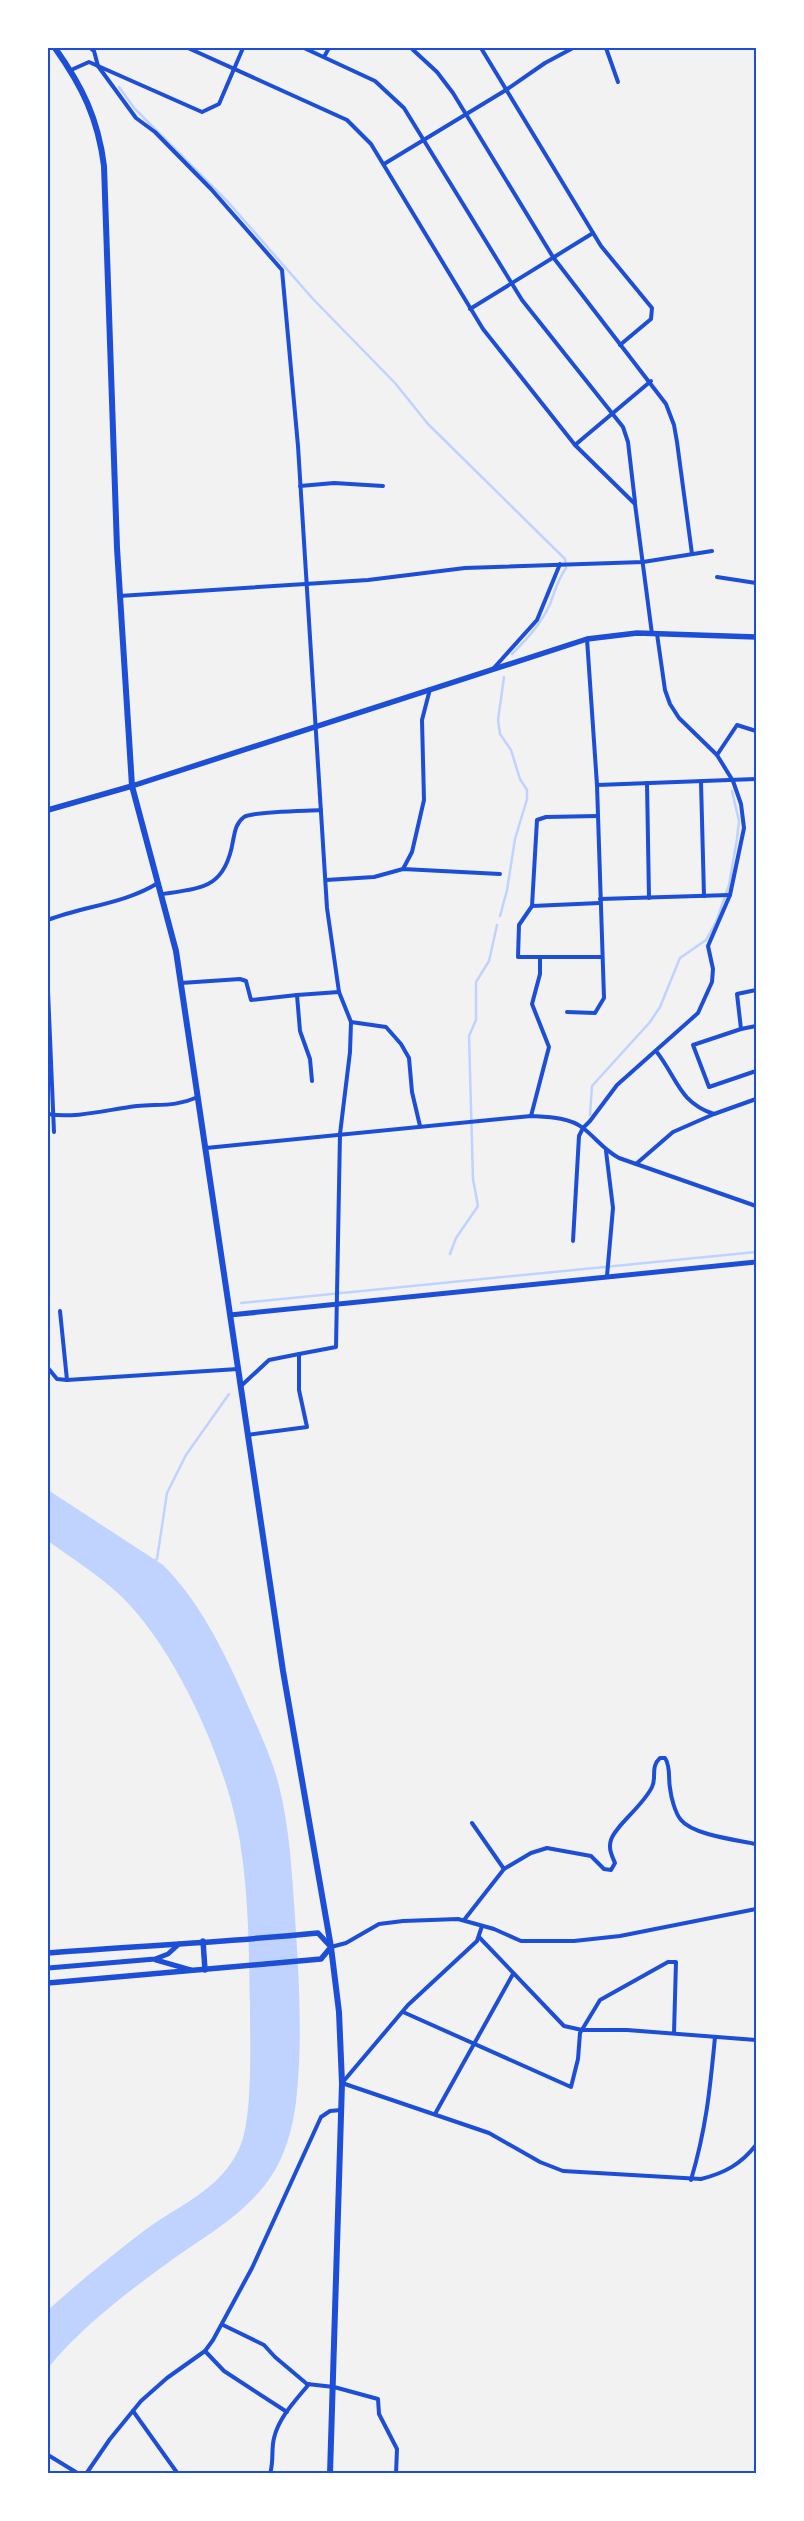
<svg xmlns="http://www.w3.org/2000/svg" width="804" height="2521" font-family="'Varela Round',sans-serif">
<rect width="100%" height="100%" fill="#f2f2f2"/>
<!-- water -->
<path fill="#bfd3fe" d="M48,1490l115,75c41,41 66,97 89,150 11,24 22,49 28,75 10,42 12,85 15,127 4,61 8,124 1,185 -3,25 -11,55 -26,76 -25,36 -62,56 -97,81 -44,32 -91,67 -125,109v-58c31,-28 63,-54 97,-80 34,-25 75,-40 94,-81 14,-28 11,-105 11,-139 -1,-55 -1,-113 -10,-168 -12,-76 -62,-190 -118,-245 -22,-21 -49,-38 -74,-56z"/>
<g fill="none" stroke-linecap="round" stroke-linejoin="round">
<!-- stream -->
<g stroke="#bfd3fe" stroke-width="2.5">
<path d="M119,87l16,22 93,93 85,97 82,84 33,41 137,135 1,9c-8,11 -11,23 -16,36 -9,20 -23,35 -38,50"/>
<polyline points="500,916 507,890 515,839 527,799 527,790 520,779 511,750 500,734 498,720 504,677"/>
<polyline points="590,1115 592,1086 650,1022 660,1007 680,958 706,940 716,922 729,885 737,839 739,821 732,791"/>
<polyline points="450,1254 456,1238 478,1206 473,1179 469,1036 476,1020 476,982 489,961 497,925"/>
<polyline points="241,1303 756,1252"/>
<polyline points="153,1562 157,1559 167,1493 186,1455 229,1394"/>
</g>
<!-- minor -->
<g stroke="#1d4ed8" stroke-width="4">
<polyline points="90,48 94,51 98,66 136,118 155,132 211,189 282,270 298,446 327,908 339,992 351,1022 350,1052 340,1134 336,1347 299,1354 299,1390 307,1427 247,1435"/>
<polyline points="188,48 347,120 371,144 483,329 575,445 635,504 652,634"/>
<polyline points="304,48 375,81 404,108 522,300 623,427 628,442 635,502"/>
<polyline points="411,48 437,72 453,93 553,257 666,404 674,425 677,442 692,554"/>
<polyline points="481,48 601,246 652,308 651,319 620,345"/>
<polyline points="606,48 618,82"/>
<polyline points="324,57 329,48"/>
<polyline points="71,70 89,62 202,112 219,104 243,48"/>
<polyline points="384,164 506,90 545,63 573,48"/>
<polyline points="470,309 593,233"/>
<polyline points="575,445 651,381"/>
<polyline points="300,486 334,483 383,486"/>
<polyline points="717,577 756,583"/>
<polyline points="119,596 368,580 465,568 643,562 712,551"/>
<polyline points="493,669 537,620 560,564"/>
<polyline points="717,755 737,725 756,731"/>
<polyline points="701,782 704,896"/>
<polyline points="647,783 649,898"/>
<polyline points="597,785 756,779"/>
<polyline points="598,816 546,817 537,820 532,906 519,925 518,957 602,957"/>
<polyline points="403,869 412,852 424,800 422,720 430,689"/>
<polyline points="326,880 374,877 403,869 500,874"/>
<path d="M162,894c41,-6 63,-6 71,-53 2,-10 3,-18 11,-24 10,-6 63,-6 77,-7"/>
<polyline points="600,899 730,895"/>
<polyline points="532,906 600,903"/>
<path d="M48,920c36,-14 76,-16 110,-37"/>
<polyline points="181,983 240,979 246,981 251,1000 297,995"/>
<polyline points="48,991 54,1132"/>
<polyline points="567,1012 595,1013 604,998 597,785 587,639"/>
<polyline points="351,1022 386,1027 401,1044 409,1058 412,1092 420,1126"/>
<polyline points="756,1026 741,1029 693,1045 709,1087 756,1071"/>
<polyline points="741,1029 737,994 756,990"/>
<path d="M656,1051c21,26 22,51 58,63"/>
<polyline points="312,1081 310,1059 300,1031 297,995 339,992"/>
<path d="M48,1114c27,5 62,-5 89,-8 24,-2 38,1 61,-9"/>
<polyline points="531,1116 549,1047 532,1004 540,974 540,959"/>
<path d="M206,1148l325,-32c17,1 38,1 52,12 13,10 21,22 36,30l137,48"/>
<polyline points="606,1151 613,1208 607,1276"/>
<polyline points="636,1164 673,1132 714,1114 756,1099"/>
<polyline points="573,1241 579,1136 583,1128 590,1121 617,1085 698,1013 712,982 713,969 708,946 730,895 744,828 741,804 733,781 717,755 679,718 670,704 665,690 657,634"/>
<polyline points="60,1311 67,1380"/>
<polyline points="48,1368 57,1379 67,1380 238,1369"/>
<polyline points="241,1386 269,1360 299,1354"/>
<polyline points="472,1823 504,1869"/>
<path d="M464,1920l40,-51 27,-16 16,-5 44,8 13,13 7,1 4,-7c-3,-7 -7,-15 -4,-23 4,-14 32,-34 41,-53 5,-10 -2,-20 8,-29h5c6,9 3,20 5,30 1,9 5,25 11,32 12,15 56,20 75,24"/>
<path d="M482,1926l-5,15 -69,64 -66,78 147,50 51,29 23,9 138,8c24,-6 40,-15 55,-34"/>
<polyline points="479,1937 564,2026 582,2030 627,2030 756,2040"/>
<polyline points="331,1947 346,1943 379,1924 403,1921 458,1919 494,1929 521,1941 574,1941 620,1936 756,1909"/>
<polyline points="403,2012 571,2087 578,2059 580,2033 600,2000 668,1962 676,1962 674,2033"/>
<polyline points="435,2114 513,1974"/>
<path d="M691,2180c15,-51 19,-90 24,-143"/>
<polyline points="223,2325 264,2345 275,2357 307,2384 334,2387 378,2399 379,2414 397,2449 396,2474"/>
<polyline points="205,2351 224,2371 287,2412"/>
<polyline points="133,2411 178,2474"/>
<polyline points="48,2455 79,2474"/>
<polyline points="86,2474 110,2439 141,2401 167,2378 205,2351 213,2340 252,2268 321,2117 330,2111 341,2110"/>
<path d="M270,2474c4,-13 1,-24 4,-36 5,-21 22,-38 35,-54"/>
</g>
<!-- tertiary -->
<g stroke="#1d4ed8" stroke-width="5">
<polyline points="230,1315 756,1262"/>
<polyline points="156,1960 191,1970"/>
<polyline points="48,1968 155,1959 168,1954 179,1944"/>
</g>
<!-- secondary -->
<g stroke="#1d4ed8" stroke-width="5.5">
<polyline points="48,810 132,786 587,639 637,633 756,637"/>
<polyline points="203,1941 205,1970"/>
<path d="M48,1953c90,-7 180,-11 270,-20l13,14 -10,12 -273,24"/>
</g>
<!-- primary -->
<path stroke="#1d4ed8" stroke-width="6" d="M55,48c27,38 43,70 49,118l13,382 15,238 44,165 107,720 48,276 8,65 3,71 -12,391"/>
</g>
<!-- border -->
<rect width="804" height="2521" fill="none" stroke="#ffffff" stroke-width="98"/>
<rect x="49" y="49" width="706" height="2423" fill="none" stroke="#1d4ed8" stroke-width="2"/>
</svg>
